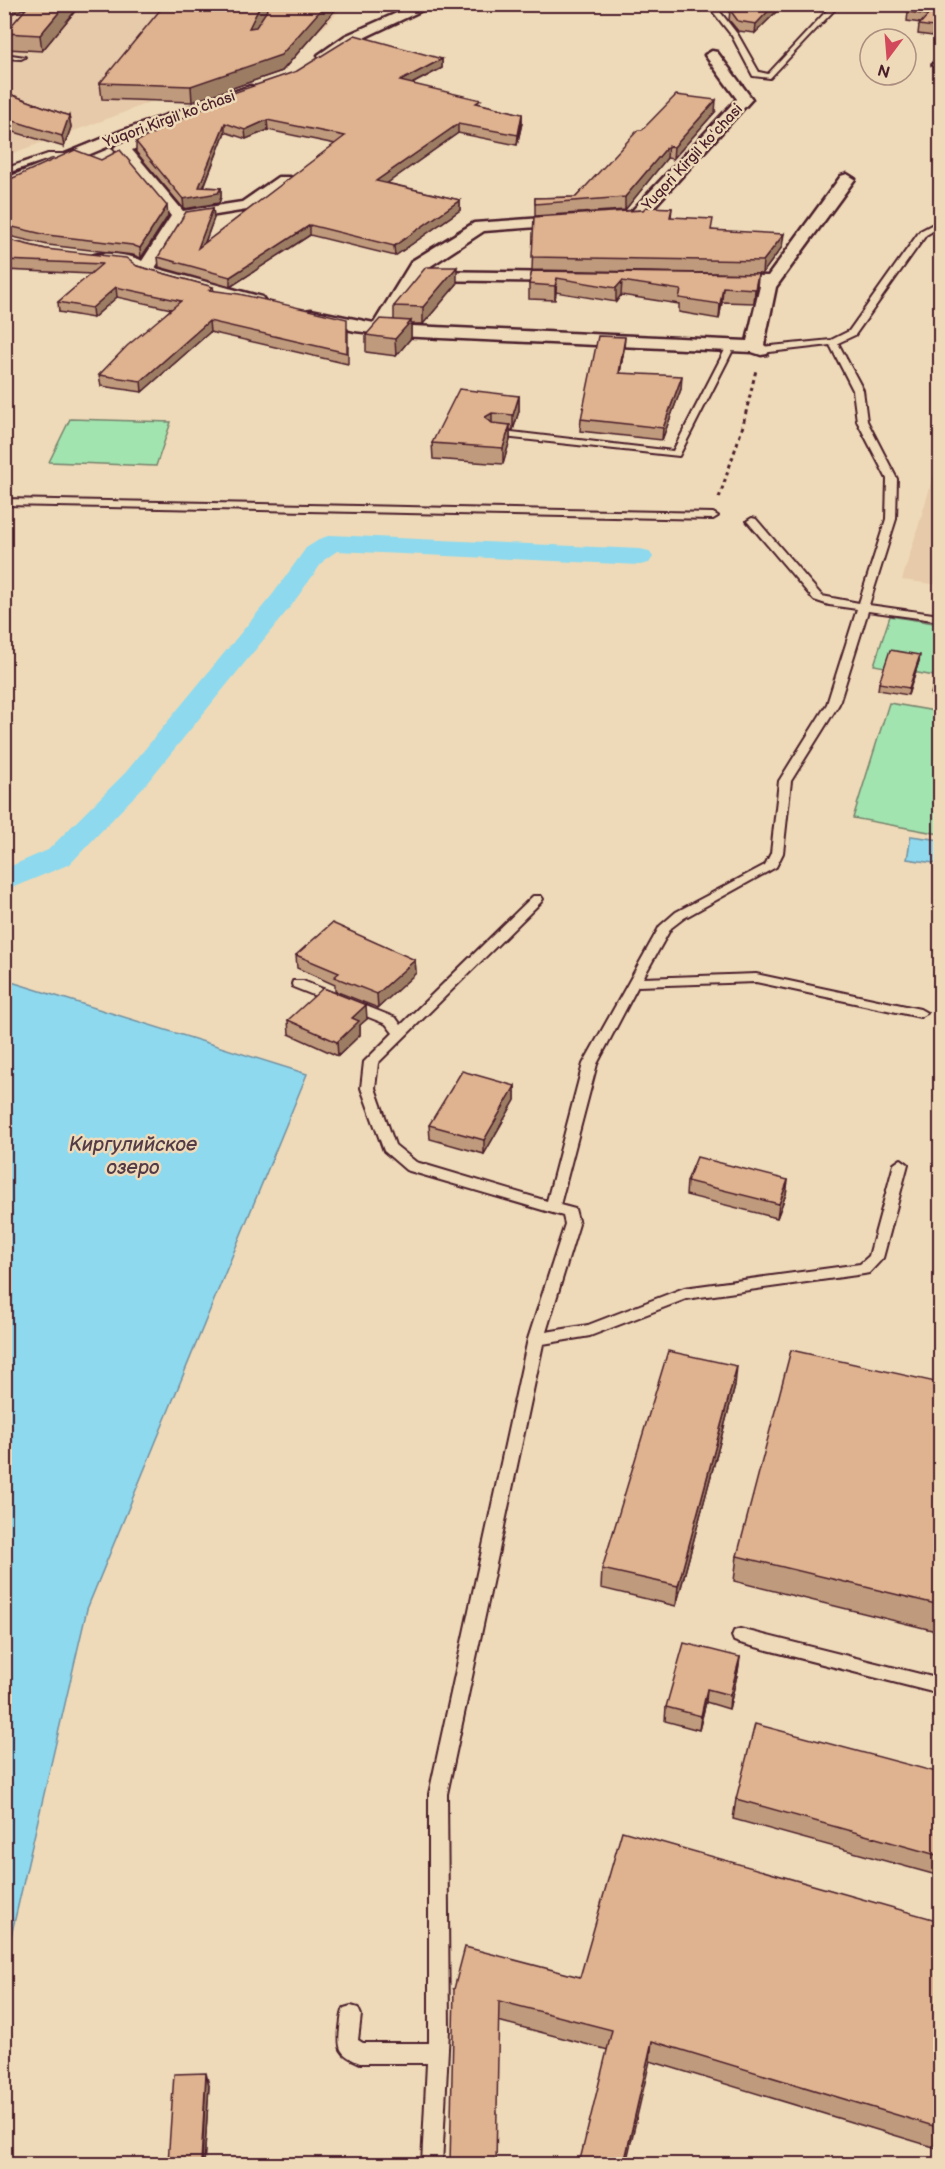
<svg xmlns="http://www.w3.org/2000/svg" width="945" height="2169" font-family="'Balsamiq Sans',sans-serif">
<rect width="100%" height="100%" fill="#eedab8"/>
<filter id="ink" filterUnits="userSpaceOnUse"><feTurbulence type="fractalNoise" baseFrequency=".0167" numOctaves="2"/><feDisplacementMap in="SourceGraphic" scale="12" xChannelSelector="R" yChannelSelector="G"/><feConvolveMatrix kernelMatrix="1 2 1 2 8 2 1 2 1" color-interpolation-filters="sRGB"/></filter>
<g filter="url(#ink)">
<!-- built -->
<g fill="#e7caa9">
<polygon points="337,4 341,9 323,28 274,52 115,116 5,156 5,5"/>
<polygon points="940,455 940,585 902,580"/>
</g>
<!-- green -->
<g fill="#a2e4af" stroke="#76826d" stroke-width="1.5">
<polygon points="70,419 171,422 156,466 49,462"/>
<polygon points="890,616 940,624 940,677 874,665"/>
<polygon points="889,703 940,712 940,834 853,818"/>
</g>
<!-- water -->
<g fill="#8ed9ee" stroke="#738fa0" stroke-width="1.5">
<polygon points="911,836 940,840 940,864 907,859"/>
<polygon points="5,980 307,1074 87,1609 5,1962"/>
</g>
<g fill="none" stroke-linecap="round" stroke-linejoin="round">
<!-- canal -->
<polygon fill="#8ed9ee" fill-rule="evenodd" points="331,535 640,549 649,551 653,557 649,563 640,565 337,551 324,560 291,606 146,784 70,864 4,891 4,869 48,850 126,772 273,594 306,548 322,538"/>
<!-- service casing -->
<g stroke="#4a1f2b" stroke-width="4">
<g id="service">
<polygon points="707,4 714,4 738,35 759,72 768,74 833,4 840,4 770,78 753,76 732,36"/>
<polygon points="4,54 25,57 21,59 4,58"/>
<polygon points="937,56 940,56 940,62 938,65 932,65"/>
<polygon points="48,154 67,154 71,156 67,158 52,158 4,174 4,169"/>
<path d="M937,222h3v5l-14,8 -71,100 -17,8 25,47 4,31 30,58 -1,40 -27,86 71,10v6l-72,-10 -29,93 -48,77 -8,72 -7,14 -92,51 -13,10 -28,50 113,-4 164,35 7,4 -7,4 -164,-35 -118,4 -41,78 -37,141 15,4 4,15 -33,108 42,-7 96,-37 176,-24 9,-8 25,-92 7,-5 7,5 -25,94 -14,15 -5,1 -178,25 -96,37 -47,8 -96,450 2,236 -7,134h-20l5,-101h-67c-21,-9 -22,-14 -20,-35 1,-7 1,-13 4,-20l7,-2 7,2 3,7 -3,25 5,3h66v-249l99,-455 37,-115 -2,-8 -157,-46 -22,-19 -23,-63 3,-26 29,-29 -7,-9 -93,-37 -1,-3 1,-3h10l93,37 5,7 132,-129h8l2,3 -2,3 -163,161 -3,25 20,57 21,17 131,39 36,-137 77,-138 16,-14 89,-47 6,-12 8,-72 48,-77 30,-95 -28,-4 -15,-5 -67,-79 5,-3 4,1 66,77 37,7 27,-84 1,-40 -30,-58 -4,-31 -23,-45 -69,8 -4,-3 4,-3 70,-7 18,-9 71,-100z"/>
<polygon points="731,343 735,346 679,456 494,436 489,433 494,430 673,451 727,346"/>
<polygon points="4,499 713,513 718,516 713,519 4,505"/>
<polygon points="940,681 940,700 932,695 935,684"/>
<polygon points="740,1629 940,1679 940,1694 740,1643 734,1641 732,1636 734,1631"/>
</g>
</g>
<!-- minor casing -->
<g stroke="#4a1f2b" stroke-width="5">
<g id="minor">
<polygon points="417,4 435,4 355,42 330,58 320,58 318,55 345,36"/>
<polygon points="712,51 717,52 752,99 642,220 603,221 601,218 603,215 631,212 737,99 705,55"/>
<polygon points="250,86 255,87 257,90 255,93 131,137 4,190 4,179 121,131"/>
<path d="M150,133l5,2 3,3 -3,3 -23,9 51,61 59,-9 36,-25h12l2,3 -39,29 -68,11 -30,48 107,29 3,4 -3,4h-12l-111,-31 -10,-7 -32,-4 -8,-5c7,-8 44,-3 53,3l29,-45 -57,-68 3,-3z"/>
<polygon points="847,174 855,179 776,287 764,345 770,350 767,354 761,355 752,352 398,336 355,331 305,319 302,315 305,311 311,310 374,323 412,261 474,223 571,216 579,221 577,224 484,231 423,271 567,273 573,274 575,278 573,282 417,280 390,325 747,341 760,286 723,285 717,284 715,280 717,276 723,275 768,276 841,176"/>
</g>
</g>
<!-- path -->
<polyline stroke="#4a1f2b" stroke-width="3" stroke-dasharray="4 4" stroke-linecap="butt" points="719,498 742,429 756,370"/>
<!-- service -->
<use href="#service" fill="#eedab8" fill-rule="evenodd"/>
<!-- minor -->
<use href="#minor" fill="#eedab8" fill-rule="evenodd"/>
</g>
<!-- wall -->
<g fill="#c09a7b" stroke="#4a1f2b" stroke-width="1.5">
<polygon points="4,4 81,4 42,51 7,49 5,33 27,8"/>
<polygon points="735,4 784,4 755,33 738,31 729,20 730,10"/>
<polygon points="940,4 940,37 918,34 919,25 921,23 907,21 908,12"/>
<polygon points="336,9 282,71 192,102 102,99 100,83 267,10"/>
<polygon points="442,59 442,68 412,84 481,104 522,114 522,123 517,145 458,133 387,183 460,200 460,210 395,256 310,235 230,287 159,267 158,257 213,208 214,218 205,243 335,144 268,130 246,139 225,132 204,187 221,188 221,197 219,203 184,209 136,152 136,142"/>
<polygon points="4,92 69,116 71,127 64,147 4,129"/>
<polygon points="715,112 673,159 667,158 625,210 535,216 535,198 576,197 642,130"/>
<polygon points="4,182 168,216 141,258 133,255 48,245 4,235"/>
<polygon points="672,208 671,217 712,230 782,247 762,274 532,270 534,217"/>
<polygon points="4,239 46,249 137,266 213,287 214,291 348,329 348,364 210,332 142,392 101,386 99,375 171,309 117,297 93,318 59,312 58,302 91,274 4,270"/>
<polygon points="532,271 758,274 757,288 754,303 722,302 719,319 679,312 679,304 621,295 616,302 556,292 555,300 529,299 529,284"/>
<polygon points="457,284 423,324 411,324 411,338 396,356 366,352 366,335 394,320 394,306"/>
<polygon points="624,349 620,373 681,389 662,440 580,431 581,419"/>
<polygon points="519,396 519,411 513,430 510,430 510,440 503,464 433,459 432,443"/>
<polygon points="919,661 908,695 878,690 879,683"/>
<polygon points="296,955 415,960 416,973 378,1008 335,991 335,985 297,968"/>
<polygon points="367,1019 360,1025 360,1035 338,1056 289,1034 288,1020"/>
<polygon points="515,1086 515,1100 484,1154 430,1139 429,1125"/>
<polygon points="788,1180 786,1194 777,1218 686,1195 687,1181"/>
<polygon points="940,1383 940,1632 734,1581 737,1556"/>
<polygon points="735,1386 676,1606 601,1588 602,1569"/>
<polygon points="740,1657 738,1671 729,1709 706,1702 699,1730 665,1721 666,1707"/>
<polygon points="940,1773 940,1876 733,1819 736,1799"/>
<polygon points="940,1921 940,2149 650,2061 498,2021 454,1989 580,1977"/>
<polygon points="209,2085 204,2164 168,2164 168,2163"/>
</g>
<!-- shaded-wall -->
<g fill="#9c7d64" stroke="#4a1f2b" stroke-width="1.5">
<polygon points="4,4 36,4 4,17"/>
<polygon points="66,4 81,4 42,51 40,35"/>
<polygon points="261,4 270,4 250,44 249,28"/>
<polygon points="326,4 336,4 336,9 282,71 192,102 191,86"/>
<polygon points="775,4 784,4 755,33 756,24"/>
<polygon points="442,59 442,68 400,90 400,81"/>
<polygon points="716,100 715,112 673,159 674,147"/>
<polygon points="522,114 522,123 517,145 518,135"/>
<polygon points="69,116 71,127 64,147 62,136"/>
<polygon points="267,120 268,130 246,139 245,130"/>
<polygon points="225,123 225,132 200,196 221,188 221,197 219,203 184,209 183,199 199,187"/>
<polygon points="458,124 458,133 376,191 376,181"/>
<polygon points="668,146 667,158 625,210 625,197"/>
<polygon points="460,200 460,210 395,256 394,246"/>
<polygon points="167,206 168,216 141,258 140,248"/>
<polygon points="213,208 214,218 199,258 198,248"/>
<polygon points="310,225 310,235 230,287 230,277"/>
<polygon points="784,234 782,247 762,274 763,261"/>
<polygon points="457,267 457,284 423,324 423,307"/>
<polygon points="758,274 757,288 754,303 755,289"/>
<polygon points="557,278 556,292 555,300 555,286"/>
<polygon points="622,281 621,295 616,302 616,288"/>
<polygon points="116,287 117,297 93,318 92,308"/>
<polygon points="723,287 722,302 719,319 720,304"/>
<polygon points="209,321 210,332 142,392 141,381"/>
<polygon points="411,321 411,338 396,356 395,339"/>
<polygon points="625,337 624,349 618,385 619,373"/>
<polygon points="682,376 681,389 662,440 663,428"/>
<polygon points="519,396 519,411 513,430 513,415"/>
<polygon points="492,413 492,428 485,417"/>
<polygon points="510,425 510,440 503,464 503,448"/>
<polygon points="920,655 919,661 908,695 909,688"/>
<polygon points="415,960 416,973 378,1008 377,994"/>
<polygon points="366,1005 367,1019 360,1025 360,1035 338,1056 337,1042 352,1018"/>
<polygon points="515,1086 515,1100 484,1154 484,1140"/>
<polygon points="788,1180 786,1194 777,1218 779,1204"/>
<polygon points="737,1366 735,1386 676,1606 678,1586"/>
<polygon points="740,1657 738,1671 729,1709 730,1695"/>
<polygon points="707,1689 706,1702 699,1730 701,1716"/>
<polygon points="652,2041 650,2061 626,2164 624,2164"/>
<polygon points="206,2073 209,2085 204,2164 202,2164"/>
</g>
<!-- building -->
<g fill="#dfb38f" stroke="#4a1f2b" stroke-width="1.5">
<polygon points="30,4 66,4 40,35 5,33"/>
<polygon points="165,4 261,4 249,28 256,27 271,4 326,4 281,55 191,86 100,83"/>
<polygon points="735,4 775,4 756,24 738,21 730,10"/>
<polygon points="915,4 940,4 940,28 919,25 928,15 908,12"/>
<polygon points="355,35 442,59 400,81 481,100 476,103 522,114 518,135 458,124 376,181 460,200 394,246 310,225 230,277 158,257 186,212 213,208 198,248 345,136 267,120 245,130 225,123 199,187 221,188 218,193 183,199 136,142 230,94 297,71"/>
<polygon points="4,92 69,116 62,136 4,118"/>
<polygon points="676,95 716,100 674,147 668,146 625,197 535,204 535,198 576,197 638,130 642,130"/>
<polygon points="75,150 101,160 120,150 167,206 140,248 132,245 47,235 4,225 4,182"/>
<polygon points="646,207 672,208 670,217 713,219 711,230 784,234 763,261 532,257 534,217 643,210"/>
<polygon points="4,239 46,249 126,258 137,266 213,287 209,290 239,294 347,319 347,353 209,321 141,381 99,375 127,346 181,301 116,287 92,308 58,302 102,264 4,260"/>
<polygon points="426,267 457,267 423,307 394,306"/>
<polygon points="532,271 758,274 755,289 723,287 720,304 679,298 681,290 622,281 616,288 557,278 555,286 529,284"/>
<polygon points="380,319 411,321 395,339 366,335"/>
<polygon points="598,336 625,337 619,373 682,376 663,428 581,419"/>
<polygon points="459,389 519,396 513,415 492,413 485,417 492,423 510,425 503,448 432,443"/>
<polygon points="890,650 920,655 909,688 879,683"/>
<polygon points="332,923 415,960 377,994 334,977 339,973 296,955"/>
<polygon points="323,988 366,1005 352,1018 359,1021 337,1042 288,1020"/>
<polygon points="462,1071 515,1086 484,1140 429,1125"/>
<polygon points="697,1157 788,1180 779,1204 687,1181"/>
<polygon points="791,1350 940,1383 940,1605 737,1556"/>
<polygon points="668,1351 737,1366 678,1586 602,1569"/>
<polygon points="684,1643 740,1657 730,1695 707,1689 701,1716 666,1707"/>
<polygon points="755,1724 940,1773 940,1856 736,1799"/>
<polygon points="622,1831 940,1921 940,2128 652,2041 624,2164 579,2164 612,2030 499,2001 496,2164 450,2164 454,1989 465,1947 580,1977"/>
<polygon points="206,2073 201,2162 168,2163 174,2074"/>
</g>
</g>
<g text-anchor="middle" stroke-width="5" stroke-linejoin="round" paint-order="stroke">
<!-- far-street labels -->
<g font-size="15" fill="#4a1f2b" stroke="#eedab8">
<text transform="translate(169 119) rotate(-20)" y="5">Yuqori Kirgil koʻchasi</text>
<text transform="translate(692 157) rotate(-47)" y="5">Yuqori Kirgil koʻchasi</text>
</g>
<!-- water labels -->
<g font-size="20" font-style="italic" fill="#543b48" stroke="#eedab8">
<text x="133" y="1151">Киргулийское<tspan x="133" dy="23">озеро</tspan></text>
</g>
</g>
<!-- margin -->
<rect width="945" height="2169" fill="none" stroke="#eedab8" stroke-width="24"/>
<rect x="12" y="12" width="921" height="2145" fill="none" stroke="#4a1f2b" stroke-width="2" filter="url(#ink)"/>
<!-- north arrow -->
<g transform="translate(888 57) rotate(196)"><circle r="28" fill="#eedab8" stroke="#ac8f80" stroke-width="1.5"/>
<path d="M0-4.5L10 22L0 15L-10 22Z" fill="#d1495b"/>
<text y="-9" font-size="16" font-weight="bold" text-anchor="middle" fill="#4a1f2b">N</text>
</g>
</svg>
